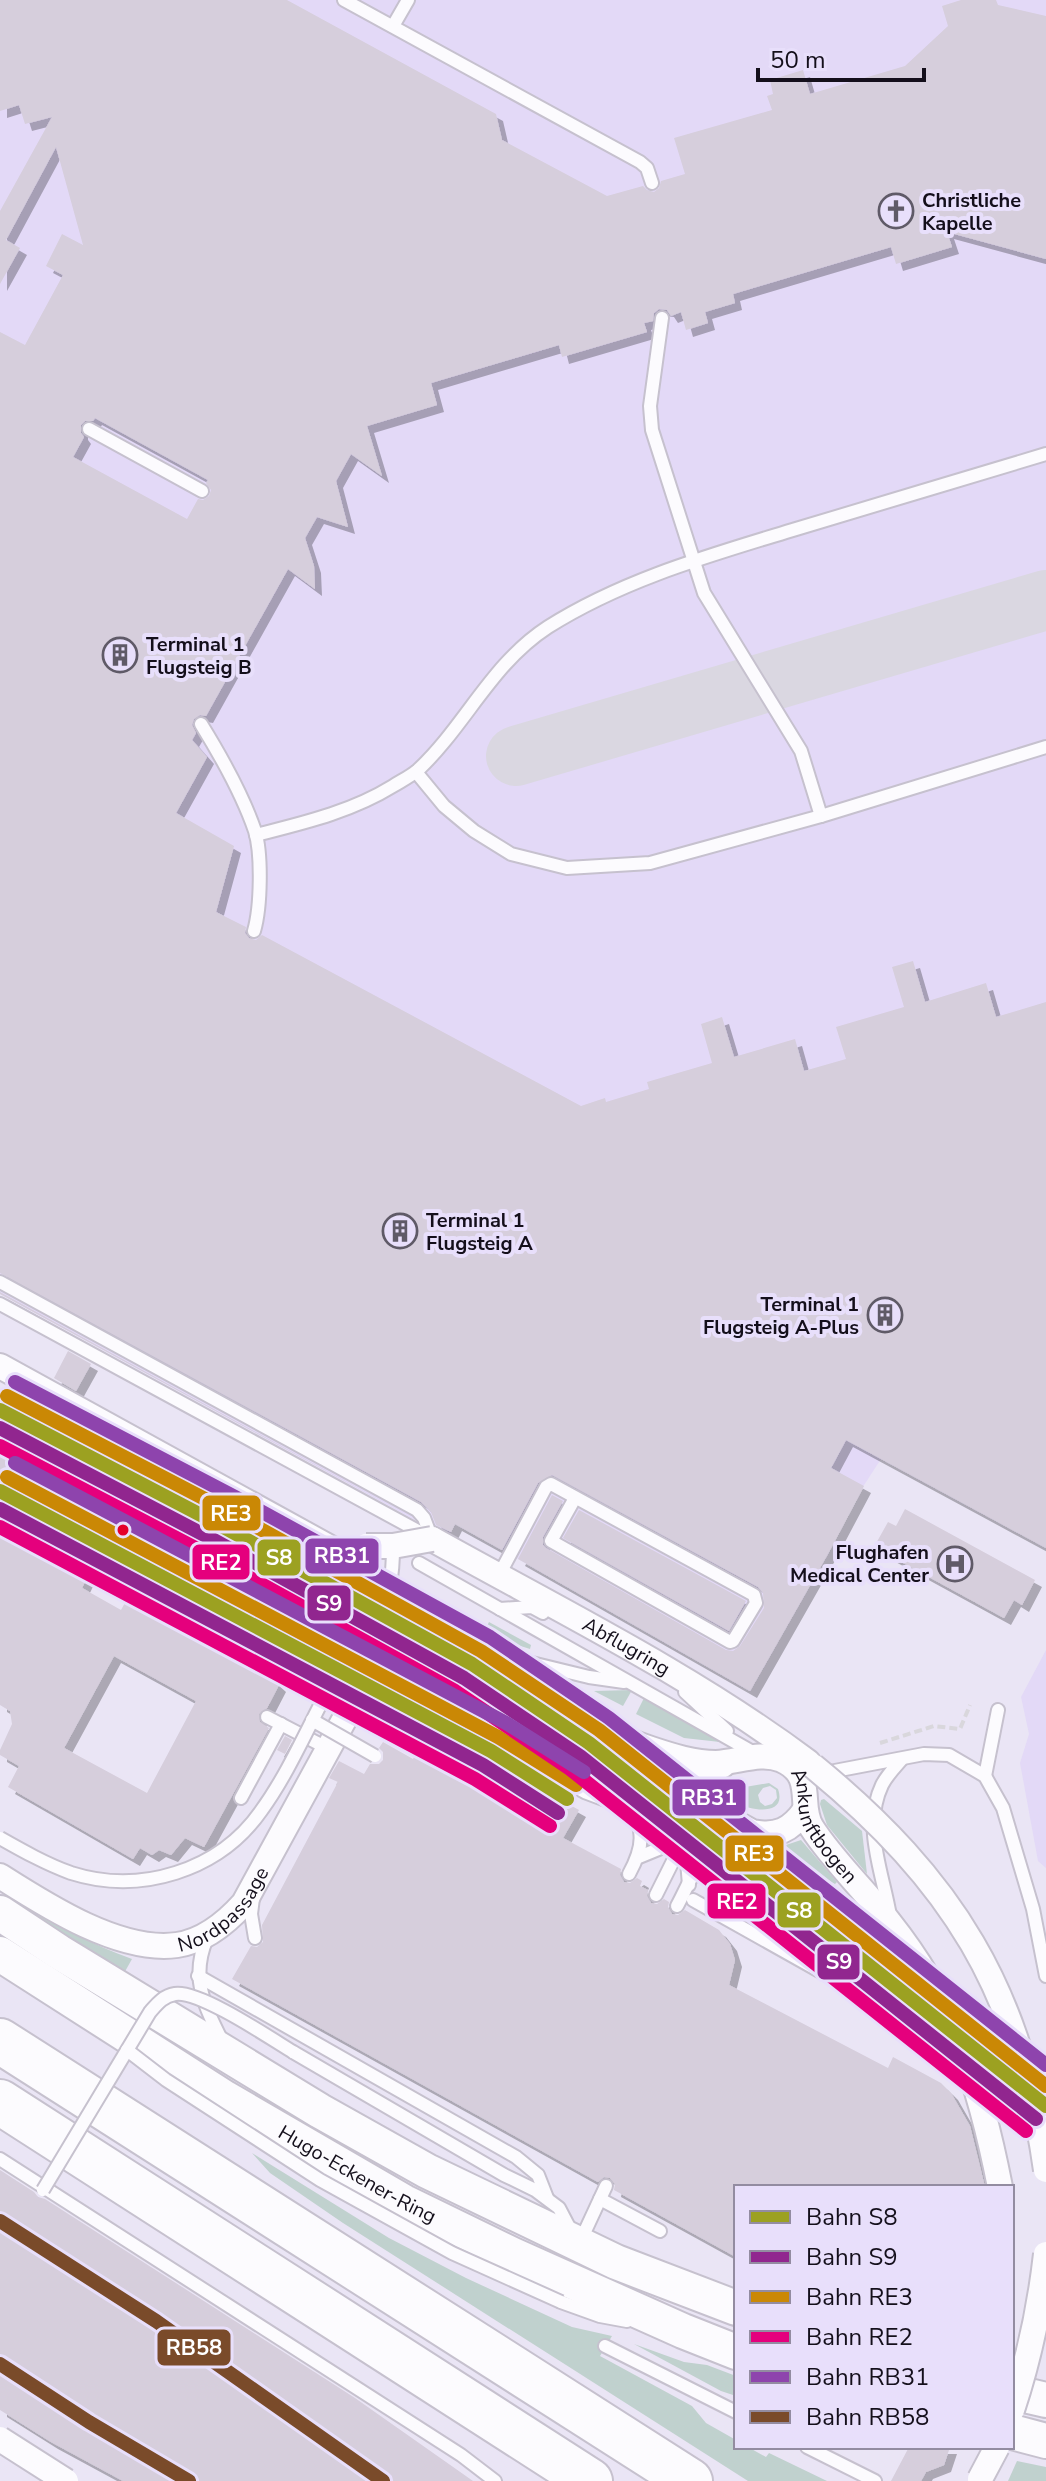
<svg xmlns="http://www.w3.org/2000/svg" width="1046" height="2481" font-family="'Nunito Sans',sans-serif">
<defs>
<filter id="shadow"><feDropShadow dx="7" dy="7" stdDeviation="0" flood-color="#0004"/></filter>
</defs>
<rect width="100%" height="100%" fill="#eae5f5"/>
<!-- built -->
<g fill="#e3d9f7">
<polygon points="0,0 1046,0 1046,1548 881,1459 857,1496 829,1552 750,1691 490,1543 455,1524 448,1538 0,1294"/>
<polygon points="1046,1650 1046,1868 1038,1861 1020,1763 1029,1734 1021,1697"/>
</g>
<!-- green -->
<g fill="#c0d1ce" fill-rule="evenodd">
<polygon points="489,1622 531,1645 530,1649 483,1634"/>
<polygon points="632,1690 623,1706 594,1691"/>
<polygon points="645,1696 720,1742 684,1738 636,1714"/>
<path d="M769,1783l9,6c9,27 -25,22 -40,15l-3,-4 -4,1 -15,-9zM770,1786l6,4 1,8 -5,6 -7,2 -5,-4 -2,-7 5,-7z"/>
<polygon points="824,1799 862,1831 867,1874 827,1825 820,1804 821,1800"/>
<polygon points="801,1840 837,1882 835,1884 774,1849"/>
<path d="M24,1905c35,22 69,40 108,54l-9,16 -102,-66z"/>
<polygon points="252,2153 389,2238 466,2278 572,2327 612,2336 600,2356 692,2406 706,2423 736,2440 736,2447 748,2447 766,2457 769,2453 827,2481 748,2481 343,2223 270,2173"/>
<polygon points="634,2344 684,2362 707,2365 736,2376 736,2396 721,2391"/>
<polygon points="1017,2461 1046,2467 1046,2481 1008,2481"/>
</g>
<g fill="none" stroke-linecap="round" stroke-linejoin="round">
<!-- taxiway -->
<polyline stroke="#dad7e1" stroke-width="60" points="516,756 1046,600"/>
</g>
<!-- building -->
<g fill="#d6cedc" fill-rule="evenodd" filter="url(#shadow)">
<path d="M0,0h287l209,114 6,26 105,56 36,-10 4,4 7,2 5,-4 2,-7 24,-7 -11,-36 98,-28 -5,-14 6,-2 -3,-14 33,-10 7,24 95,-28 43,-40 -6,-20 19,-6h35l2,5 48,11v243l-99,-27 5,15 -56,17 -5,-17 -158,47 2,9 -30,9 3,11 -22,7 -5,-18 -10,4 -4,-6 -8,-1 -5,4 -1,8 -9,2 3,9 -85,25 -3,-12 -128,38 6,22 -70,21 15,50 -31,-22 -15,27 12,46 -31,-10 -12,21 9,28 1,23 -27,-20 -82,147 -6,-1 -6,4 -2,6 4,8 -4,7 15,17 -31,56 58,33 -18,66 30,15 -1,6 4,5 7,2 6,-5 319,171 24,-8 1,4 43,-13 -2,-7 65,-19 -11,-39 21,-7 12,40 61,-18 9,32 42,-12 -10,-32 68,-20 -12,-40 21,-6 12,41 61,-19 10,34 50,-15v546l-200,-108 -15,28 33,18 -35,66 -79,139 -232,-132 34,-64 11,6 -20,36v8l3,3 180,102 7,1 7,-5 24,-38 -1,-15 -5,-6 -206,-112 -14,8 -36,67 -47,-26 -4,8 -15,-7 -5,-13 -10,-10 -421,-229v-941l25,13 38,-70 -17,-9 16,-32 21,11 -27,-98 -50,93 14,8 -20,36v-73l52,-94 -27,7 -6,-19 -19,6zM95,418l113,62 -2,3 5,7 -2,6 -6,4 -5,-1 -11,20 -114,-62 11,-20 -3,-4v-8l4,-4h8z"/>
<polygon points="0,1292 411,1517 0,1294"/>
<polygon points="68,1351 91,1364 76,1391 54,1378"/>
<polygon points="39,1405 145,1463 112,1525 78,1536 83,1526 0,1481 0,1452 11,1458"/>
<polygon points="905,1509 1035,1580 1022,1605 1014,1600 1004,1618 874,1547 888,1522 896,1526"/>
<polygon points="579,1510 746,1601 729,1631 563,1538"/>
<path d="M0,1523l67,36 34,-11 -19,40 39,22 6,-11 115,65 5,-8 32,29 -12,23 -8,6 1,8 9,6 -65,119 -19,-9 -14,17 -12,-5 -7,5 -12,-7 -7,11 -125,-72 11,-21 -19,-11v-5l12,-26 -2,-13 -10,-6zM114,1656l82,45 -49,92 -83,-45z"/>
<polygon points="285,1736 292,1740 285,1754 277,1750"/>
<polygon points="383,1742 413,1759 416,1753 462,1779 477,1753 579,1810 563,1838 621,1869 620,1875 624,1882 630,1883 637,1878 642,1881 640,1886 648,1890 647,1896 651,1903 657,1904 664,1899 669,1902 668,1907 672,1914 678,1915 685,1910 719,1930 730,1944 735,1960 729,1985 888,2068 893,2057 941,2083 951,2093 970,2126 985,2187 736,2187 736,2257 614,2190 615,2184 610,2178 604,2177 598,2182 232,1979 251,1946 257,1947 263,1942 262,1925 338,1782 329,1778 339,1761 364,1774 370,1764 379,1764 383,1760 383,1752 379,1748"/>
<polygon points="0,2170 34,2192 38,2197 45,2199 355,2398 473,2481 123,2481 51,2442 0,2410"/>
<polygon points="909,2447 950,2447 944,2465 926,2472 921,2481 891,2481"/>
</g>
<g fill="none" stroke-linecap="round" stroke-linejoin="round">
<!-- lane casing -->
<g stroke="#c6c1ce" stroke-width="16">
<g id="lane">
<polyline points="344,0 640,162 647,168 652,183"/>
<polyline points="393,26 408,0"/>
<polyline points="662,318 650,406 652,430 704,593 801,751 821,816"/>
<polyline points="89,429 202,491"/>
<path d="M201,724c21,34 41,69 54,107 7,23 6,76 -1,100"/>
<polyline points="416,772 444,806 474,831 511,854 567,868 650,863 821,816 1046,747"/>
<path d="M256,835c47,-12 95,-23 137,-49 8,-5 18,-10 25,-16 48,-45 73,-106 130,-143 76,-48 163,-72 248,-98 83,-25 167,-50 250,-75"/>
<polyline points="0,1282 417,1510 424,1518 432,1539"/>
<polyline points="0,1304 429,1537"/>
<path d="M0,1513l68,36c12,-4 24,-7 36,-11 36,-13 55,-31 95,-21l122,67 29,34 136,74 11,10 20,43"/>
<polyline points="419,1563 756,1754"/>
<polyline points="499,1575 546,1487 551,1484 754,1595 756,1603 733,1641 730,1642 551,1541 575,1498"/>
<polyline points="500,1609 532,1607 543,1613"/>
<polyline points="486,1652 589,1677 624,1682"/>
<path d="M366,1683c14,-16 42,-23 63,-20"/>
<polyline points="685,1692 727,1731"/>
<polyline points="267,1717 329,1749"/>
<polyline points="824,1773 924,1754 949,1755 985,1776 1003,1808 1033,1909 1046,1976"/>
<polyline points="985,1776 998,1710"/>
<polyline points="666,1792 680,1819 685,1838 689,1885"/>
<polyline points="241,1798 281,1724"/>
<polyline points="639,1857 700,1832 710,1833 876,1928 893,1940"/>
<path d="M629,1874c17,-31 13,-42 3,-74"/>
<polyline points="656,1895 683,1841"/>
<polyline points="253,1898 251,1914 255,1938"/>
<polyline points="693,1900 914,2024 964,2069"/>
<path d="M677,1906c8,-14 21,-48 35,-54 9,-4 18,0 26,2"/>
<path d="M890,1916c-7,-43 -28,-89 -8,-131 5,-10 13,-18 20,-26"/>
<path d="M207,1938c-17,39 -3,67 15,103"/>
<polyline points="198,1976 516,2157 538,2175 547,2198"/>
<polyline points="293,2052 504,2175 535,2190 559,2208 571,2231"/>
<polyline points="0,2159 461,2455 495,2481"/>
<polyline points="600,2199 660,2231"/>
<polyline points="580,2242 606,2186"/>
<polyline points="561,2302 600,2316 627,2321"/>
<polyline points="605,2346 736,2412"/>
<polyline points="807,2447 875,2481"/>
</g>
</g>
<!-- street casing -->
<g stroke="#c6c1ce" stroke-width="28">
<g id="street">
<path id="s1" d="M0,1366l336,185c22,16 34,40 55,56 25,20 61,35 90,51 56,31 108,71 170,91 21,7 43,14 65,14 22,-1 45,-12 66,-3 35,16 15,46 30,68 22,34 53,62 77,94 66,83 91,163 111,265"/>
<path id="s2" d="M432,1539c127,71 258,135 376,223"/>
<polyline points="514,1679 536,1719 588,1750 611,1757 629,1758 649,1749"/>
<path d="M665,1792l24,5 63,35c25,5 39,-2 53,-22"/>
<path id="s3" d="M0,1876c47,30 120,77 177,69 27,-4 50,-23 67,-42l112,-205c16,-16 34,-16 54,-8l178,97 32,12 12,1 33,-8 58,-27"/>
</g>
</g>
<!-- secondary casing -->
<g stroke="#c6c1ce" stroke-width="38">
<g id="secondary">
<polyline points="0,1913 59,1952 320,2111 427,2171 616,2262 736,2308"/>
<path id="s4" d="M0,1954l225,144 179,104 109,53 170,76 53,21"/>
<polyline points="1012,2392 1046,2400"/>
<polyline points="1012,2432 1046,2441"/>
</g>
</g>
<!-- highway casing -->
<g stroke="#c6c1ce" stroke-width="48">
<g id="highway">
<polyline points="0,2041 690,2481"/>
<polyline points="0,2102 590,2481"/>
</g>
</g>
<!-- path -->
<g stroke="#d9d7dc" stroke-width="4" stroke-dasharray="8 4" stroke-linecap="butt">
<path d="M0,1419c29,1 56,22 81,37l-11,20"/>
<polyline points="49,1514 53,1507"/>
<polyline points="880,1743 934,1726 960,1729 970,1705"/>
</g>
<!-- lane -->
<use href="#lane" stroke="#fcfbfe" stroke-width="12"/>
<!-- street -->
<use href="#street" stroke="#fcfbfe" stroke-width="24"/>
<!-- secondary -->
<use href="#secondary" stroke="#fcfbfe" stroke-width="34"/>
<!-- highway -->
<use href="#highway" stroke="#fcfbfe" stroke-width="44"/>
<!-- lane-bridge casing -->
<g stroke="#c6c1ce" stroke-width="16" stroke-linecap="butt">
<g id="lane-bridge">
<polyline points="356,1633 366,1546"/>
<polyline points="312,1720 375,1756"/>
<path d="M0,1838c23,13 46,26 71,35 69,22 148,-2 190,-62 27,-37 46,-82 68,-123 12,-21 24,-42 36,-63 8,-13 21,-28 25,-43 3,-11 3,-24 3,-36"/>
<polyline points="127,2050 166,2080 320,2180 452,2253 561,2302"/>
<path d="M43,2190l107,-178c7,-8 13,-16 25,-18 24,-4 95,44 118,58"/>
</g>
</g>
<!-- street-bridge casing -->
<g stroke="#c6c1ce" stroke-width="28" stroke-linecap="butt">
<g id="street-bridge">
<polyline points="366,1546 393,1546 432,1539"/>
<path d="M813,1766c139,114 208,224 233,404"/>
<path d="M1012,2410c17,-51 28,-103 34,-156"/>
<polyline points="0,2439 66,2481"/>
<polyline points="980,2479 997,2447"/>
</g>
</g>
<!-- lane-bridge -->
<use href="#lane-bridge" stroke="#fcfbfe" stroke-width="12"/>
<!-- street-bridge -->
<use href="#street-bridge" stroke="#fcfbfe" stroke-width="24"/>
<!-- rail-1 casing -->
<g stroke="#e8dffb" stroke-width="20">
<g id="rail-1">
<polyline points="0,1410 220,1525 472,1664 589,1743 1046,2106"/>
<polyline points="0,1491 491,1751 567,1799"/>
</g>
</g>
<!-- rail-2 casing -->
<g stroke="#e8dffb" stroke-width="20">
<g id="rail-2">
<polyline points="0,1428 212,1539 464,1678 580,1756 1036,2119"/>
<polyline points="0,1509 483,1765 558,1813"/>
</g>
</g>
<!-- rail-3 casing -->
<g stroke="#e8dffb" stroke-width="20">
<g id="rail-3">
<polyline points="7,1396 228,1511 481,1651 599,1730 1046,2086"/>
<polyline points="7,1477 498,1737 576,1785"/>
</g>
</g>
<!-- rail-4 casing -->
<g stroke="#e8dffb" stroke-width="20">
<g id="rail-4">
<polyline points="0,1446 205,1553 455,1691 570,1769 1026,2131"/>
<polyline points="0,1527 475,1779 550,1826"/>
</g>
</g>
<!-- rail-5 casing -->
<g stroke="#e8dffb" stroke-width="20">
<g id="rail-5">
<polyline points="15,1382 235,1497 490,1637 609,1718 1046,2065"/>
<polyline points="15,1463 506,1723 584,1772"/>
</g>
</g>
<!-- rail-6 casing -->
<g stroke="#e8dffb" stroke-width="20">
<g id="rail-6">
<polyline points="0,2221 156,2321 383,2481"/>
<polyline points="0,2364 89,2422 189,2481"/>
</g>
</g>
<!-- rail-1 -->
<use href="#rail-1" stroke="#9ca121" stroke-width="14"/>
<!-- rail-2 -->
<use href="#rail-2" stroke="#91268f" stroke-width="14"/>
<!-- rail-3 -->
<use href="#rail-3" stroke="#ca8805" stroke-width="14"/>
<!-- rail-4 -->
<use href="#rail-4" stroke="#e5007d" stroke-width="14"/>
<!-- rail-5 -->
<use href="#rail-5" stroke="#8e44ad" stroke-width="14"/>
<!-- rail-6 -->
<use href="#rail-6" stroke="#7a4b2a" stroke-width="14"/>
</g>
<!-- icons -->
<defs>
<g id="church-ring" transform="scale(1.8)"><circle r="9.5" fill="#e8dffb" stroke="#5f5a67" stroke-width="1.5"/><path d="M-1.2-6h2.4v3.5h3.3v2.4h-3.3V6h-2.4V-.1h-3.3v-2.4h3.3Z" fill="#5f5a67"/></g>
<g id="building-ring" transform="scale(1.8)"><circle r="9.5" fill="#e8dffb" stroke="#5f5a67" stroke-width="1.5"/><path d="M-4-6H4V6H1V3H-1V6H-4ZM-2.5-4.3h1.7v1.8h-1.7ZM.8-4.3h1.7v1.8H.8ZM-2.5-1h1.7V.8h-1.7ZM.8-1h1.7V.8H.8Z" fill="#5f5a67"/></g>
<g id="hospital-ring" transform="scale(1.8)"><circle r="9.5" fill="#e8dffb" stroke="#5f5a67" stroke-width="1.5"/><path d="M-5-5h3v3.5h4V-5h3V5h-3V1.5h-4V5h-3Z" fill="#5f5a67"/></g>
</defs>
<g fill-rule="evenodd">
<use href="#church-ring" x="896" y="211"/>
<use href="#building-ring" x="120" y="655"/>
<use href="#building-ring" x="400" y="1231"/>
<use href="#building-ring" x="885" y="1315"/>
<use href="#hospital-ring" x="955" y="1564"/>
</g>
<!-- markers -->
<circle fill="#e4002b" stroke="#e8dffb" stroke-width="3" cx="123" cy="1530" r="7"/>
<g text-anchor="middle" stroke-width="8" stroke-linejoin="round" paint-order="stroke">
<!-- poi labels -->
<g font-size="20" font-weight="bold" fill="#140f1b" stroke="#e8dffb" text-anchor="start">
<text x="922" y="207">Christliche<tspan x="922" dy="23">Kapelle</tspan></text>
<text x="146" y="651">Terminal 1<tspan x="146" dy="23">Flugsteig B</tspan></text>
<text x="426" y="1227">Terminal 1<tspan x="426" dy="23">Flugsteig A</tspan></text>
<text x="859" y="1311" text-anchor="end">Terminal 1<tspan x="859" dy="23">Flugsteig A-Plus</tspan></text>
<text x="929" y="1559" text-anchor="end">Flughafen<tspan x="929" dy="23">Medical Center</tspan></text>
</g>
<!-- street labels -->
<g font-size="20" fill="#140f1b" stroke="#e8dffb">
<text dy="7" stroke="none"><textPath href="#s2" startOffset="222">Abflugring</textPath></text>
<text dy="7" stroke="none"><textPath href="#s1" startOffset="974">Ankunftbogen</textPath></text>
<text dy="7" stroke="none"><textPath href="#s3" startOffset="254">Nordpassage</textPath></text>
<text dy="7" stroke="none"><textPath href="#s4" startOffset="420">Hugo-Eckener-Ring</textPath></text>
</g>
</g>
<g stroke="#e8dffb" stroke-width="3">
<rect x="201" y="1494" width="61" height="38" rx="8" fill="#ca8805"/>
<rect x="304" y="1537" width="76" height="38" rx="8" fill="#8e44ad"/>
<rect x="256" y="1538" width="46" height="39" rx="8" fill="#9ca121"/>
<rect x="191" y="1543" width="60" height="38" rx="8" fill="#e5007d"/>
<rect x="306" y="1584" width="46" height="38" rx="8" fill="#91268f"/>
<rect x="671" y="1778" width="76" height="39" rx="8" fill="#8e44ad"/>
<rect x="724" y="1834" width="61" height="39" rx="8" fill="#ca8805"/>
<rect x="706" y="1882" width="61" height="38" rx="8" fill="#e5007d"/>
<rect x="776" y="1891" width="46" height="38" rx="8" fill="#9ca121"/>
<rect x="816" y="1943" width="45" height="38" rx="8" fill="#91268f"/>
<rect x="156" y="2328" width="76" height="39" rx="8" fill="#7a4b2a"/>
</g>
<g font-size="22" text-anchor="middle" font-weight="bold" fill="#fff">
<text x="231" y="1521">RE3</text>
<text x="342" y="1563">RB31</text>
<text x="279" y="1565">S8</text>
<text x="221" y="1570">RE2</text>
<text x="329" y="1611">S9</text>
<text x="709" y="1805">RB31</text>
<text x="754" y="1861">RE3</text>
<text x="737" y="1909">RE2</text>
<text x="799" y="1918">S8</text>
<text x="839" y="1969">S9</text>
<text x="194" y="2355">RB58</text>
</g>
<!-- legend -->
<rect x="734" y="2185" width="280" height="264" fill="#e8dffb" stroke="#938ca1" stroke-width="2"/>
<rect x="750" y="2211" width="40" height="12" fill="#9ca121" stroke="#938ca1" stroke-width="2"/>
<text x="806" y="2225" font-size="24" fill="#140f1b">Bahn S8</text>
<rect x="750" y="2251" width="40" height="12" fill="#91268f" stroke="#938ca1" stroke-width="2"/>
<text x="806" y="2265" font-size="24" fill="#140f1b">Bahn S9</text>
<rect x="750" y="2291" width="40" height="12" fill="#ca8805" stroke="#938ca1" stroke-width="2"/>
<text x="806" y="2305" font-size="24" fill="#140f1b">Bahn RE3</text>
<rect x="750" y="2331" width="40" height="12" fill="#e5007d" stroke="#938ca1" stroke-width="2"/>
<text x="806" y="2345" font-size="24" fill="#140f1b">Bahn RE2</text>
<rect x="750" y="2371" width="40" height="12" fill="#8e44ad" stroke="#938ca1" stroke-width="2"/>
<text x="806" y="2385" font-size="24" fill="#140f1b">Bahn RB31</text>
<rect x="750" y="2411" width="40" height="12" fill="#7a4b2a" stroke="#938ca1" stroke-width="2"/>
<text x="806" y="2425" font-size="24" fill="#140f1b">Bahn RB58</text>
<!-- scale -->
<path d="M758 68v12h166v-12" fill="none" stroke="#140f1b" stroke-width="4"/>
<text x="770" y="68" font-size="24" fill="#140f1b" stroke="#e8dffb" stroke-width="6" paint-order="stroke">50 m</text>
</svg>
